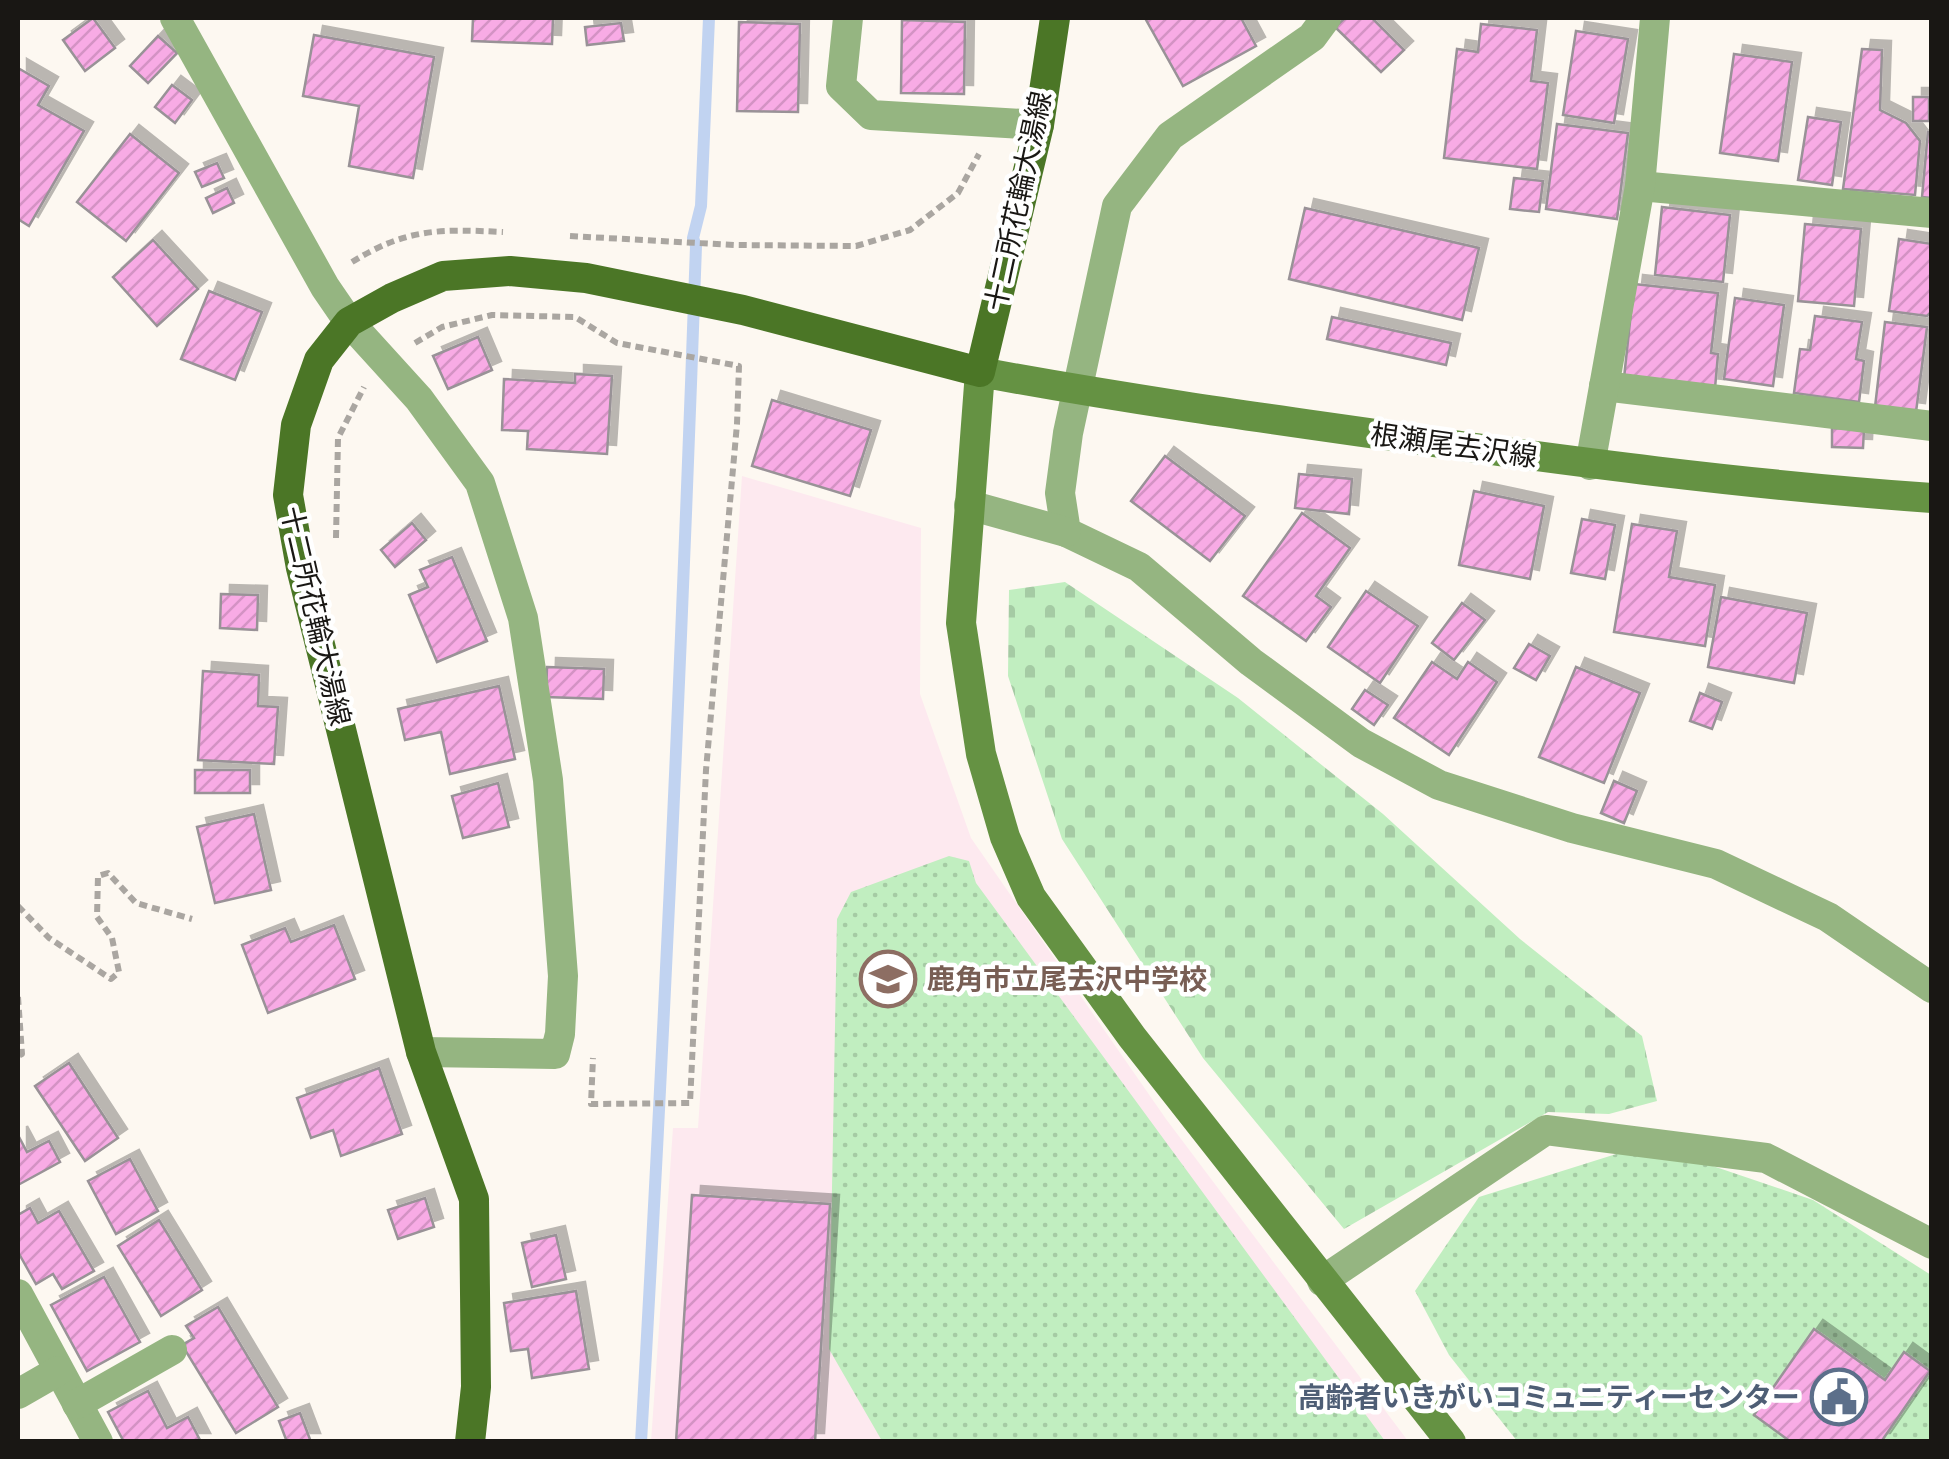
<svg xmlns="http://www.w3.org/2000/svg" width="1949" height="1459" font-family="Karla,'Noto Sans JP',sans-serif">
<defs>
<pattern id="cemetery-stones" width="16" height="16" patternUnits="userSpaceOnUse" patternTransform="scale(2.5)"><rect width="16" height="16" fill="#c1eec0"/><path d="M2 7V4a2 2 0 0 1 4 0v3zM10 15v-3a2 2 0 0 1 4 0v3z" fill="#a5cba4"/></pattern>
<pattern id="park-dots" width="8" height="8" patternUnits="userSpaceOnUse" patternTransform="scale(2.5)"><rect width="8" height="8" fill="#c1eec0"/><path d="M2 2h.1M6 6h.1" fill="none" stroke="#a5cba4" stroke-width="1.8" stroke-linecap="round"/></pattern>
<pattern id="building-hatch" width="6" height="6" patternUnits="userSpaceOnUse" patternTransform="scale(2.5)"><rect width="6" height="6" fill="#f8abe5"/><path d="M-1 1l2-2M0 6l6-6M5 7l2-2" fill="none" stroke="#d492c4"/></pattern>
<filter id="shadow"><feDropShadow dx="9" dy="-9" stdDeviation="0" flood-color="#0004"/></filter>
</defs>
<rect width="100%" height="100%" fill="#fdf8f1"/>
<!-- education -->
<polygon fill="#fde9ef" points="742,476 921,528 920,694 971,838 1166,1119 1408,1441 651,1442 673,1128 698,1128"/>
<!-- cemetery -->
<polygon fill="url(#cemetery-stones)" points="1065,582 1238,698 1383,814 1520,939 1642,1036 1657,1101 1609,1114 1548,1112 1344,1229 1203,1058 1062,839 1008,676 1009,590"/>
<!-- park -->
<g fill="url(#park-dots)">
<polygon points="949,856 969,861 976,883 1385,1441 882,1441 829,1349 837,919 851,892"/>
<polygon points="1648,1144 1813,1200 1931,1275 1931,1441 1517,1441 1449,1355 1415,1291 1479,1197"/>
</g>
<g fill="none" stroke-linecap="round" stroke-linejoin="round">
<!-- stream -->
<path stroke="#c1d3f1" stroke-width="12" d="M641,1442c23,-399 41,-797 55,-1196l-3,-8 8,-32 8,-188"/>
</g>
<!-- building -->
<g fill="url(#building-hatch)" stroke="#999297" stroke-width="2.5" filter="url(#shadow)">
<polygon points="93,18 115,48 85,71 63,40"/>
<polygon points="473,18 553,18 552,44 472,41"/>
<polygon points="1145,18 1241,18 1256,46 1183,86"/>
<polygon points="1345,18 1372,18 1404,50 1381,72 1335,27"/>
<polygon points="902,20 965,22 964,94 901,93"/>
<polygon points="739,22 800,24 798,112 737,111"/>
<polygon points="621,23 624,41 587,45 585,27"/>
<polygon points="1481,24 1537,30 1531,81 1548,83 1537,169 1444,158 1457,49 1478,52"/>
<polygon points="1576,31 1628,39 1614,123 1563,115"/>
<polygon points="314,35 434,57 413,178 349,166 359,106 303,96"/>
<polygon points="158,36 177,53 148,83 130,66"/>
<polygon points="1862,49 1882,50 1880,110 1906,123 1920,141 1915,195 1843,189"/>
<polygon points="1734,54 1792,62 1778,161 1720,153"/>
<polygon points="18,68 49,86 38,105 84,131 29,226 18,219"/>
<polygon points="172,85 192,100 175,123 155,107"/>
<rect x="1913" y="97" width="16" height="24"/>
<polygon points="1808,117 1841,122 1832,185 1798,180"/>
<polygon points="1557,124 1628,133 1617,219 1546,209"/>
<polygon points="1928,132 1932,133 1932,198 1922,197"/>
<polygon points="130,134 179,173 126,241 77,202"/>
<polygon points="217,163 224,178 202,187 195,172"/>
<polygon points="1514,178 1543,181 1539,212 1510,209"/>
<polygon points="227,188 234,203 213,213 206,198"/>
<polygon points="1662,207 1730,215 1723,282 1655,275"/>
<polygon points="1305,208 1479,248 1462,320 1289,279"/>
<polygon points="1805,224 1861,229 1854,306 1798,301"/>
<polygon points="1899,239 1932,244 1932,311 1927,316 1889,311"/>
<polygon points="153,240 198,289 157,326 113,277"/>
<polygon points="1634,284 1718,293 1711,353 1718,354 1715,388 1624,378"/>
<polygon points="209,291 262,312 235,380 181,359"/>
<polygon points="1735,298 1784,305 1773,386 1724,379"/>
<polygon points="1815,316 1862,322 1856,359 1864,361 1859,402 1794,393 1800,349 1810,350"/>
<polygon points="1332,317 1451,343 1446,365 1327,339"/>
<polygon points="1885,322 1927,327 1916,412 1875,407"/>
<polygon points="478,337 492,370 448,389 433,356"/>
<polygon points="575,374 612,376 607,454 527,449 528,431 502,430 504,379 575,383"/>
<polygon points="772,400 871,430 850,496 752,466"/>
<polygon points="1832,428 1864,429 1863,448 1832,447"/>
<polygon points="1165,456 1245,516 1210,561 1131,501"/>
<polygon points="1299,474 1352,479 1349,514 1295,508"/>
<polygon points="1474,491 1544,506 1530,579 1459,565"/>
<polygon points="1302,513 1350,548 1316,596 1331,607 1306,641 1243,596"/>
<polygon points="1582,519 1615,525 1605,579 1571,573"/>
<polygon points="412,523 426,540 395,567 381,550"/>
<polygon points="1632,524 1677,531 1669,577 1715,585 1705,646 1614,632"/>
<polygon points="452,557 487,641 437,662 409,595 428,587 420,570"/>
<polygon points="1366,591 1418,626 1380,683 1328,647"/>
<polygon points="221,594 258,595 257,630 220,628"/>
<polygon points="1721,597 1807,613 1794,683 1708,667"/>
<polygon points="1462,603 1485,620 1454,660 1432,643"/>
<polygon points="1529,644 1550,656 1536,680 1514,668"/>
<polygon points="1432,662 1457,679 1468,662 1497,682 1449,755 1394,718"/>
<polygon points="547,667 604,669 603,699 546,697"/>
<polygon points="1576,667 1640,693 1604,783 1539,757"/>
<polygon points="203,671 259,675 258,706 278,707 274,764 198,760"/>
<polygon points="499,686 515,759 450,774 441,732 405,740 398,709"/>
<polygon points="1365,690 1388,705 1374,725 1352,709"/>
<polygon points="1700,693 1722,702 1712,729 1690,721"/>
<rect x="195" y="770" width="55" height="23"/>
<polygon points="1614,781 1637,791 1624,823 1601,813"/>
<polygon points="498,783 509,827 463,838 452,796"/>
<polygon points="254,814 271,890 215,903 197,827"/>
<polygon points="334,925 355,979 268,1013 242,945 285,928 291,942"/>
<polygon points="69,1063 118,1138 85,1161 35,1086"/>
<polygon points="379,1068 402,1134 341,1156 333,1130 311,1138 297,1098"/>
<polygon points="18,1135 27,1152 49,1141 60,1162 18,1185"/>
<polygon points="130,1159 158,1211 116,1234 88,1181"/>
<polygon points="692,1195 830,1204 815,1442 676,1442"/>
<polygon points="425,1198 434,1227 398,1239 388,1210"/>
<polygon points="30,1208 38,1223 59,1211 94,1271 62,1289 53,1274 36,1284 18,1252 18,1215"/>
<polygon points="159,1220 202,1290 161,1316 118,1246"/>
<polygon points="556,1235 566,1279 532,1287 522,1243"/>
<polygon points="104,1277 140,1342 87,1371 51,1305"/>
<polygon points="576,1291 589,1369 532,1378 528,1349 511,1351 504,1303"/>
<polygon points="218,1307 278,1407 236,1433 182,1345 194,1338 186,1326"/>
<polygon points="1814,1329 1885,1380 1904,1352 1930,1371 1881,1442 1791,1442 1754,1415"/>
<polygon points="148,1391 167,1428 188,1417 201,1442 124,1442 108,1412"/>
<polygon points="300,1413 311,1442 287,1442 279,1421"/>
</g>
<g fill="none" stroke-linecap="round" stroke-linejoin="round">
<!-- path -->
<g stroke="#aaa6a1" stroke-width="6" stroke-dasharray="8 5" stroke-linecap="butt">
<polyline points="570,236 734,245 856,246 910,230 958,193 979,154"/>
<path d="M352,262c55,-34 88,-33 151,-30"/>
<polyline points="415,343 442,327 492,315 575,317 617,343 739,366 737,424 706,770 690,1103 591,1104 593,1058"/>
<polyline points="336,538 338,438 364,387"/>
<polyline points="18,906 49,938 111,979 119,972 112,938 97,917 98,876 108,873 136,903 192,919"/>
<polyline points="18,997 22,1054 18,1056"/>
</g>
<!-- street -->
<g stroke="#95b581" stroke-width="30">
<polyline points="175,18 325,287 349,322 419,399 480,483 523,618 548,780 563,976 560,1034 555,1054 421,1052"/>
<polyline points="848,18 841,86 871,115 1039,125"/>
<polyline points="1326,18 1312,37 1170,136 1117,206 1068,433 1060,493 1066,532 1139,567 1251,662 1361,743 1439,785 1572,828 1716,864 1828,917 1932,988"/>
<polyline points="1640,186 1932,213"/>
<polyline points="1604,386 1932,426"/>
<polyline points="1590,465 1640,186 1655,18"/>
<polyline points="969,505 1066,532"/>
<polyline points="1322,1281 1546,1130 1766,1158 1932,1244"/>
<polyline points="18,1294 98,1442"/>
<polyline points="18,1394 58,1371"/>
<polyline points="77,1404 172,1350"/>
</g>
<!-- secondary -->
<path stroke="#659243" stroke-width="30" d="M1451,1442l-319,-405 -101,-140 -26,-60 -24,-83 -20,-131 19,-251c134,25 268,44 403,63 183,26 364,50 549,63"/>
<!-- primary -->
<polyline stroke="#4b7626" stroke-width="30" points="470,1442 476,1387 474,1199 421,1052 301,568 288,495 296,425 319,360 349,322 392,298 443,276 510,271 586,278 743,310 980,372 1039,125 1055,18"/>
</g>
<!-- icons -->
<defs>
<g id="school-ring" transform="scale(2.875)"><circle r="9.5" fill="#fff" stroke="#8d6e63" stroke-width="1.5"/><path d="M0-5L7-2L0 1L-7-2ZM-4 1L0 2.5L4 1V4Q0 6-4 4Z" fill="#8d6e63"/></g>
<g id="civic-ring" transform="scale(2.875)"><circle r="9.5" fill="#fff" stroke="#5c6f8a" stroke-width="1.5"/><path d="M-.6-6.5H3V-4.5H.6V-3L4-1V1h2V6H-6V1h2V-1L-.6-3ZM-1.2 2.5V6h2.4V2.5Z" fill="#5c6f8a"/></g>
</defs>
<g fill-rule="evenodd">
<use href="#school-ring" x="888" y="979"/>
<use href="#civic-ring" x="1839" y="1397"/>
</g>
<g text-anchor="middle" stroke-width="9" stroke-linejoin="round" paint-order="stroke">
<!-- street labels -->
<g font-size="28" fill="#191714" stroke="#fff">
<text transform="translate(1018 201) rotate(-78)" y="10">十二所花輪大湯線</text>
<text transform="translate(1454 445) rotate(8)" y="10">根瀬尾去沢線</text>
<text transform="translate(316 616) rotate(77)" y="10">十二所花輪大湯線</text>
</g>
<!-- education labels -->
<g font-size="28" font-weight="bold" fill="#785e54" stroke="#fff" text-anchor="start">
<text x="927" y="989">鹿角市立尾去沢中学校</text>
</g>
<!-- service labels -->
<g font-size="28" font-weight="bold" fill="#4e5e75" stroke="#fff" text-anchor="end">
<text x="1800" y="1407">高齢者いきがいコミュニティーセンター</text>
</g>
</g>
<!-- border -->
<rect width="1949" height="1459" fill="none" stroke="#191714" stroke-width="40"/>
</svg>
